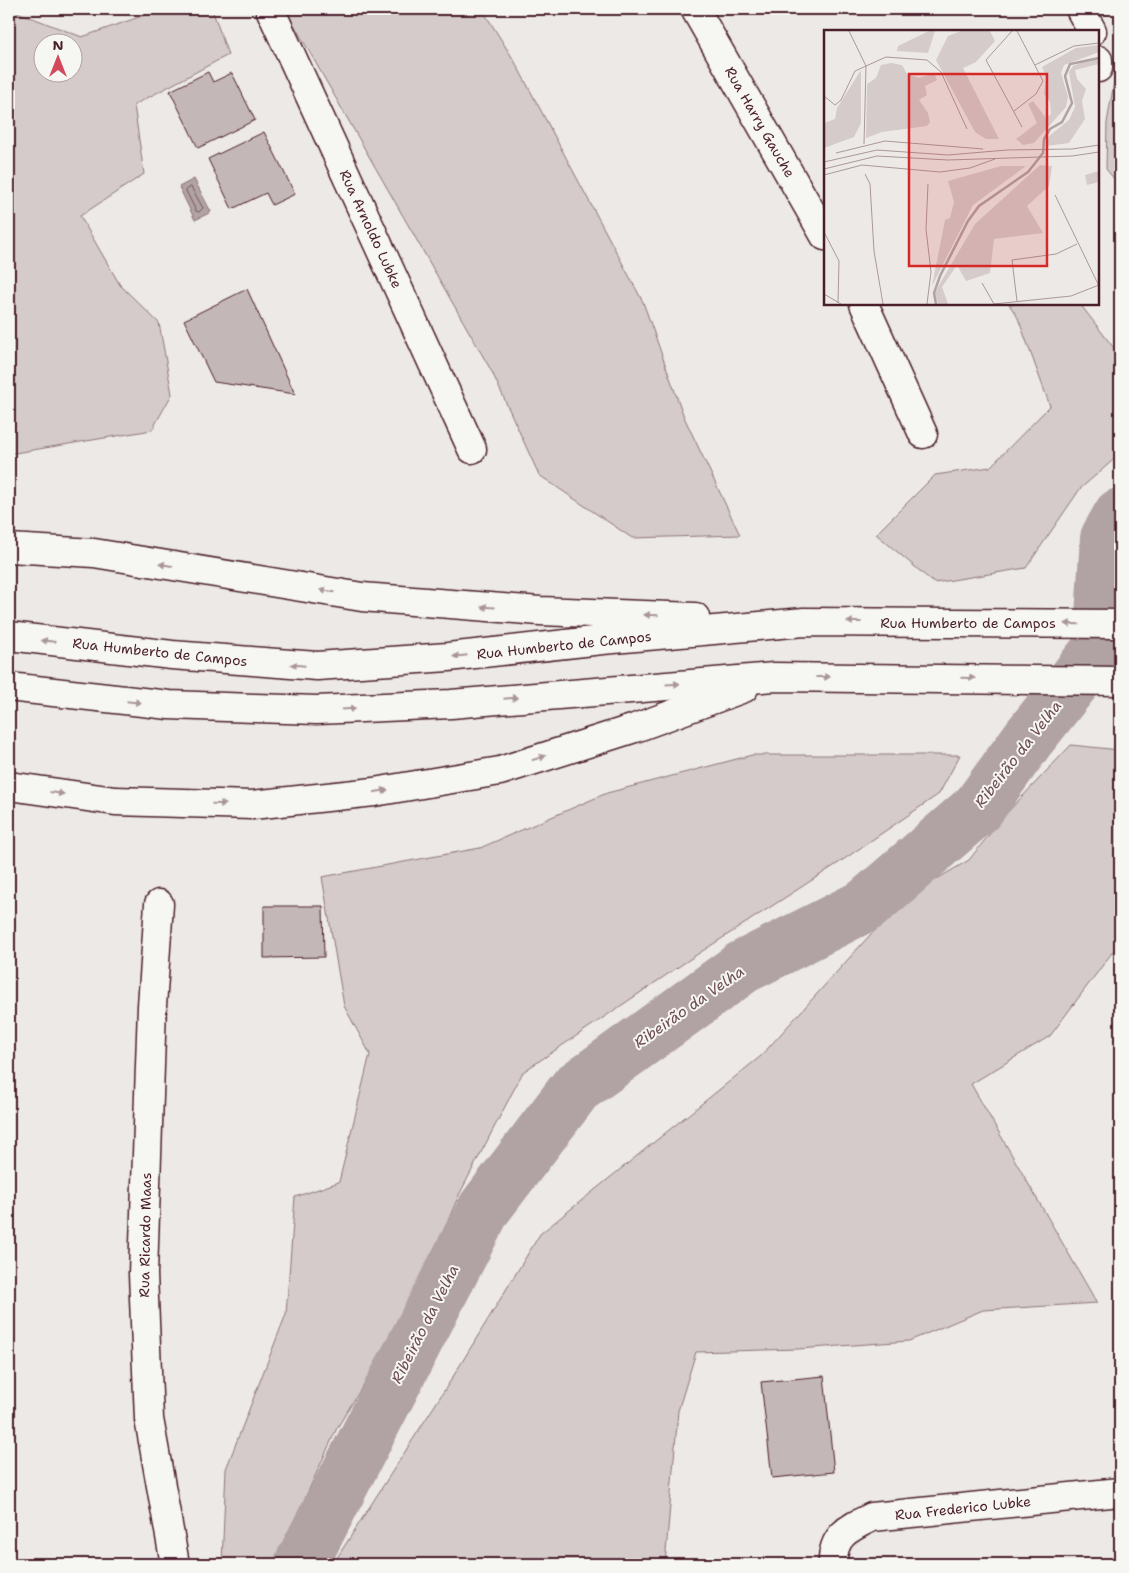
<svg xmlns="http://www.w3.org/2000/svg" width="1129" height="1573" font-family="'Shantell Sans',sans-serif">
<rect width="100%" height="100%" fill="#ece9e6"/>
<filter id="ink" filterUnits="userSpaceOnUse"><feTurbulence type="fractalNoise" baseFrequency=".02" numOctaves="2"/><feDisplacementMap in="SourceGraphic" scale="10" xChannelSelector="R" yChannelSelector="G"/><feConvolveMatrix kernelMatrix="1 2 1 2 8 2 1 2 1" color-interpolation-filters="sRGB"/></filter>
<g filter="url(#ink)">
<!-- green -->
<g fill="#d4cbca" stroke="#8f757a" fill-rule="evenodd">
<path d="M9,9l73,28 80,-28h50l16,46 -94,50 10,69 -64,42 40,69 39,38 13,71 -20,36 -143,24zM72,42v30h-30v-30z"/>
<polygon points="285,9 482,9 515,62 643,302 684,417 740,535 632,538 539,475 492,372"/>
<polygon points="1120,47 1120,186 1106,169 1107,123"/>
<polygon points="1009,304 1080,304 1120,356 1120,454 1080,489 1026,568 934,583 876,534 935,475 990,467 1050,406 1018,318"/>
<polygon points="1071,745 1120,750 1120,942 1050,1036 971,1084 1097,1303 983,1310 909,1341 798,1349 696,1352 678,1411 665,1564 333,1564 451,1380 540,1234 761,1056 870,935 920,889 969,860 1004,816"/>
<polygon points="752,755 960,755 939,794 840,862 687,961 523,1072 459,1195 409,1310 337,1428 275,1564 222,1564 226,1469 286,1314 295,1197 339,1182 370,1054 344,1006 322,877 480,848 607,793"/>
</g>
<!-- water -->
<polygon fill="#b1a2a3" stroke="#886e73" points="194,179 211,212 195,220 179,187"/>
<g fill="none" stroke-linecap="round" stroke-linejoin="round">
<!-- shore -->
<polygon stroke="#73535b" stroke-width="1" points="191,187 203,208 199,212 196,211 186,191"/>
<!-- river -->
<polyline stroke="#b1a2a3" stroke-width="54" points="301,1564 484,1209 576,1088 743,967 866,905 978,808 1028,739 1100,648 1107,538 1120,515"/>
</g>
<!-- building -->
<g fill="#c4b7b7" stroke="#4a1f2b">
<polygon points="208,72 213,82 232,73 255,120 198,148 170,91"/>
<polygon points="264,132 295,194 272,205 266,193 232,209 208,159"/>
<polygon points="247,289 295,394 214,382 184,320"/>
<polygon points="264,906 323,906 324,957 264,958"/>
<polygon points="824,1376 834,1472 772,1478 761,1382"/>
</g>
<g fill="none" stroke-linecap="round" stroke-linejoin="round">
<!-- minor casing -->
<g stroke="#4a1f2b" stroke-width="31">
<g id="minor">
<polyline points="270,9 472,449"/>
<polyline points="695,9 825,236"/>
<polyline points="1080,9 1092,31"/>
<polyline points="1098,60 1098,68"/>
<polyline points="864,304 923,434"/>
<polyline points="159,904 152,1006 143,1274 149,1419 175,1564"/>
<path d="M833,1564c-1,-29 16,-36 39,-47l248,-25"/>
</g>
</g>
<!-- primary casing -->
<g stroke="#4a1f2b" stroke-width="31">
<g id="primary">
<polyline points="9,548 94,553 362,597 540,611 695,617"/>
<polyline points="9,636 172,655 317,666 448,657 602,640 804,622 1120,624"/>
<polyline points="9,687 169,705 317,710 451,704 774,677 1120,681"/>
<polyline points="9,786 115,801 252,805 374,792 500,771 635,728 744,688"/>
</g>
</g>
<!-- minor -->
<use href="#minor" stroke="#f6f6f2" stroke-width="28"/>
<!-- primary -->
<use href="#primary" stroke="#f6f6f2" stroke-width="28"/>
</g>
<!-- one-way arrows -->
<defs><path id="oneway-solid" d="M-6-.8H1V-3.2L6.5 0L1 3.2V.8H-6Z" transform="scale(1.25)"/></defs>
<g fill="#a99598">
<use href="#oneway-solid" transform="translate(166 565) rotate(-171)"/>
<use href="#oneway-solid" transform="translate(327 591) rotate(-171)"/>
<use href="#oneway-solid" transform="translate(488 607) rotate(-176)"/>
<use href="#oneway-solid" transform="translate(651 615) rotate(-178)"/>
<use href="#oneway-solid" transform="translate(854 622) rotate(-180)"/>
<use href="#oneway-solid" transform="translate(1072 624) rotate(-179)"/>
<use href="#oneway-solid" transform="translate(48 641) rotate(-173)"/>
<use href="#oneway-solid" transform="translate(460 656) rotate(174)"/>
<use href="#oneway-solid" transform="translate(298 665) rotate(-175)"/>
<use href="#oneway-solid" transform="translate(823 677)"/>
<use href="#oneway-solid" transform="translate(968 678) rotate(1)"/>
<use href="#oneway-solid" transform="translate(673 684) rotate(-4)"/>
<use href="#oneway-solid" transform="translate(511 698) rotate(-5)"/>
<use href="#oneway-solid" transform="translate(134 702) rotate(6)"/>
<use href="#oneway-solid" transform="translate(349 709) rotate(-3)"/>
<use href="#oneway-solid" transform="translate(539 758) rotate(-18)"/>
<use href="#oneway-solid" transform="translate(381 791) rotate(-9)"/>
<use href="#oneway-solid" transform="translate(57 793) rotate(8)"/>
<use href="#oneway-solid" transform="translate(219 804) rotate(2)"/>
</g>
</g>
<g text-anchor="middle" stroke-width="4" stroke-linejoin="round" paint-order="stroke">
<!-- street labels -->
<g font-size="14" fill="#4a1f2b" stroke="#f6f6f2">
<text transform="translate(760 122) rotate(60)" y="5">Rua Harry Gauche</text>
<text transform="translate(371 229) rotate(65)" y="5">Rua Arnoldo Lubke</text>
<text x="968" y="628">Rua Humberto de Campos</text>
<text transform="translate(564 645) rotate(-6)" y="5">Rua Humberto de Campos</text>
<text transform="translate(160 652) rotate(6)" y="5">Rua Humberto de Campos</text>
<text transform="translate(145 1235) rotate(-89)" y="5">Rua Ricardo Maas</text>
<text transform="translate(963 1508) rotate(-6)" y="5">Rua Frederico Lubke</text>
</g>
<!-- water labels -->
<g font-size="15" font-style="italic" fill="#6e4d55" stroke="#f6f6f2">
<text transform="translate(1018 754) rotate(-52)" y="5">Ribeirão da Velha</text>
<text transform="translate(689 1007) rotate(-35)" y="5">Ribeirão da Velha</text>
<text transform="translate(425 1324) rotate(-63)" y="5">Ribeirão da Velha</text>
</g>
</g>
<!-- overview -->
<g transform="translate(824 30)">
<rect width="275" height="275" fill="#ece9e6"/>
<path d="M105,1h6l-7,22 -31,-2 1,-5zM137,1h29l5,10 -19,21 -13,6 36,71h-13l-11,-7 -39,-72 12,-24zM275,15v7l-35,13 -3,8 7,24 -2,10 -32,36 -11,2 -7,-6 21,-16 -9,-19 5,-3 13,17 5,-4 -1,-12 -6,-8 2,-18 -4,-9 34,-19zM266,29h9v5l-24,6 2,9 9,10 -4,12 3,18 -16,24 -23,3 3,-10 20,-16 6,-13 -6,-35 4,-6zM67,33l11,2 5,9 12,4 15,-5 3,7 -12,6 2,9 -8,5 9,13 2,9 -3,4 -45,6 -16,6 1,-54 9,-6 5,-13zM37,40v53l-7,14 -30,11v-25l11,-4 2,-11zM216,135l12,1 -3,20 -22,20 16,27 -49,6 -4,34 -24,8 -8,-14 -3,1 -13,19 6,17h-10l-3,-10 4,-9 36,-61zM177,136h25l-53,39 -41,81 13,-66 5,-2 4,-16 -6,-21zM275,141v11l-12,3 -2,-10z" fill="#d4cbca"/>
<path fill="none" stroke="#b1a2a3" stroke-width="2.5" d="M112,274l-2,-11 6,-17 28,-55 11,-15 49,-34 15,-19 1,-14 6,-10 12,-7 10,-19 -7,-27 5,-12 29,-6"/>
<path fill="none" stroke="#ab989b" stroke-width="1" d="M25,1l17,35 -2,78M188,1l-26,29 36,67M211,35l39,-19 25,-3M0,66l11,9 6,-5 14,-29 31,-14 41,3 14,12 26,57M190,81l22,-17 7,-13 -26,-50M12,123l49,-12 98,8M0,132l53,-12 71,5 59,-5 65,-1 27,-4M0,139l53,-13 71,4 124,-4 27,-4M41,144l5,10 4,67 9,53M0,145l38,-10 78,7 30,-4 25,-9M231,165l44,91M0,202l15,29 -1,42M158,253l12,21M0,264l17,10M193,271l-5,-41 44,-6 21,-10M103,274l4,-32 -5,-43 2,-45M170,274l77,-8 28,-11"/>
<path fill="#d62828" fill-opacity="0.15" stroke="#d62828" stroke-width="2.5" d="M85,44h138v192h-138z"/>
<rect width="275" height="275" fill="none" stroke="#4a1f2b" stroke-width="2.5"/>
</g>
<!-- margin -->
<rect width="1129" height="1573" fill="none" stroke="#f6f6f2" stroke-width="30"/>
<rect x="15" y="15" width="1099" height="1543" fill="none" stroke="#4a1f2b" stroke-width="2" filter="url(#ink)"/>
<!-- north arrow -->
<g transform="translate(58 58)"><circle r="24" fill="#f6f6f2" stroke="#b1a0a2"/>
<path d="M0-4L9 19L0 12L-9 19Z" fill="#d1495b"/>
<text y="-8" font-size="14" font-weight="bold" text-anchor="middle" fill="#4a1f2b">N</text>
</g>
</svg>
